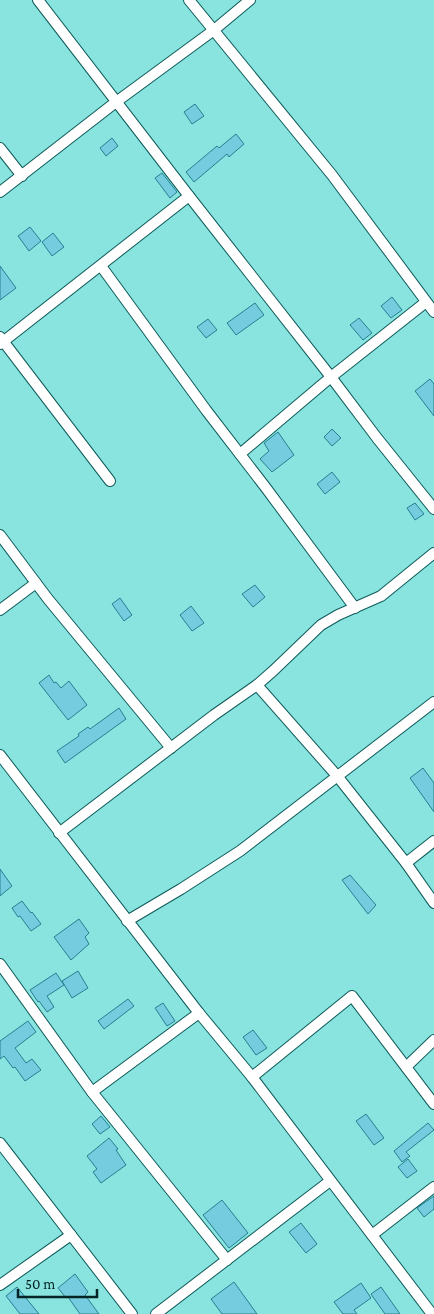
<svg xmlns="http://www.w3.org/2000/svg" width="434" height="1314" font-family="'Crimson Pro',serif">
<rect width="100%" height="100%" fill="#89e3df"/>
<!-- building -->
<g fill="#75ccde" stroke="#238191">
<polygon points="195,104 204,116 192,124 184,112"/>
<polygon points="236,134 244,144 229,157 227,154 194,182 186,172 217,146 219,148"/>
<polygon points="112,138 118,146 106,156 100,148"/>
<polygon points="162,173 177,192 170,198 155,178"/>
<polygon points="30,227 41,241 29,251 18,236"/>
<polygon points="53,233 64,247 52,256 42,242"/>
<polygon points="0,266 16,288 0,300"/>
<polygon points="392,297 402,310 391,318 381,306"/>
<polygon points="255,303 264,315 236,335 227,323"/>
<polygon points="359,318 372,333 363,340 350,325"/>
<polygon points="208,319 217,330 206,338 197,327"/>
<polygon points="430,379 434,384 434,416 415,391"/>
<polygon points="332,429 341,438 332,446 324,437"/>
<polygon points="278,432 294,455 272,472 260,459 269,451 264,443"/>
<polygon points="332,472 340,482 325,494 317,484"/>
<polygon points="415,503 424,514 415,520 407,508"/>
<polygon points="255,585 265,597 253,607 242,594"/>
<polygon points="120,598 132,615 124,621 112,604"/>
<polygon points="191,606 204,623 192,631 180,615"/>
<polygon points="49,675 54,683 56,682 61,688 69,681 87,705 68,720 39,683"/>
<polygon points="119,708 126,719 65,763 57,751 79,736 78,734 88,727 90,729"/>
<polygon points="423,768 434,783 434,812 410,778"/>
<polygon points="0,869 12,886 0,896"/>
<polygon points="350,875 376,905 368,914 342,880"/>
<polygon points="22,901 31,913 32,912 41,924 31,931 20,916 18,917 12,908"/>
<polygon points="79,919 89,933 85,937 89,944 71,960 54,937"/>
<polygon points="78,971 88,988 72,998 62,981"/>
<polygon points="56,973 64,985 47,996 54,1007 47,1012 39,1001 38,1002 30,990"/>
<polygon points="128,999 134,1006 104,1029 98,1021"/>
<polygon points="163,1003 175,1021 167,1026 155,1008"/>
<polygon points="28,1021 36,1032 15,1048 26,1063 32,1059 41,1070 25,1081 15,1067 13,1068 4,1056 0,1059 0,1041"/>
<polygon points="253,1030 267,1048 256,1055 243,1037"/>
<polygon points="366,1114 384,1138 374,1145 356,1121"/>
<polygon points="101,1116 110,1127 100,1134 92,1124"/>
<polygon points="428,1123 434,1130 406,1152 410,1156 402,1162 394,1151"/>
<polygon points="109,1138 118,1149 116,1150 126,1165 101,1183 93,1172 97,1169 87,1156"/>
<polygon points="408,1159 417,1171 407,1178 398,1167"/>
<polygon points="434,1196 434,1209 424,1217 417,1208"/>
<polygon points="222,1200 248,1233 229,1248 203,1215"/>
<polygon points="301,1223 317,1244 306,1253 289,1232"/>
<polygon points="75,1274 88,1292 85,1295 99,1314 80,1314 68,1297 66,1298 58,1288"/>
<polygon points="234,1282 257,1314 222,1314 211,1299"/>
<polygon points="361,1283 371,1298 354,1310 357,1314 343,1314 334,1302"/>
<polygon points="17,1287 39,1314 20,1314 6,1296"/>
<polygon points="381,1287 400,1314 385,1314 371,1294"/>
</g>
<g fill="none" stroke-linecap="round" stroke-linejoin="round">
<!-- street casing -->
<g stroke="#0d5b59" stroke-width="12">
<g id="street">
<polyline points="38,0 189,196 331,377 377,438 434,509"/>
<polyline points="189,0 332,175 434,312"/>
<polyline points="0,148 22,176"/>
<polyline points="0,192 116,102 214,30 250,0"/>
<polyline points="101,266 206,410 266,488 355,608"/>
<polyline points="0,337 110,481"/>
<polyline points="0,344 189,196"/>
<polyline points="240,454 331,377 426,302"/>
<polyline points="0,535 48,599 171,748"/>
<polyline points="0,610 36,583"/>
<polyline points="257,685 338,777 406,863 434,903"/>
<polyline points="0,755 199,1013 252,1077 432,1314"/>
<polyline points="59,833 214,715 257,685 273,671 321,625 338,615 381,596 434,553"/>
<polyline points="406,863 434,841"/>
<polyline points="127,921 181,889 240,851 434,702"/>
<polyline points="0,964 92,1092 227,1260"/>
<polyline points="406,1067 434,1040"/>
<polyline points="252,1077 352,996 434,1104"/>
<polyline points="92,1092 199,1013"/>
<polyline points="0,1143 132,1314"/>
<polyline points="372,1235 434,1187"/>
<polyline points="0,1285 71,1235"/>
<polyline points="156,1314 330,1181"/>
</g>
</g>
<!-- street -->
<use href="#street" stroke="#fff" stroke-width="10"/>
</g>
<!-- scale -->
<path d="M18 1289v8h79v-8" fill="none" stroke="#052322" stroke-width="2.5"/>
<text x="25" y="1289" font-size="15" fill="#052322" stroke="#89e3df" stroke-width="4" paint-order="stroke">50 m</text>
</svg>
